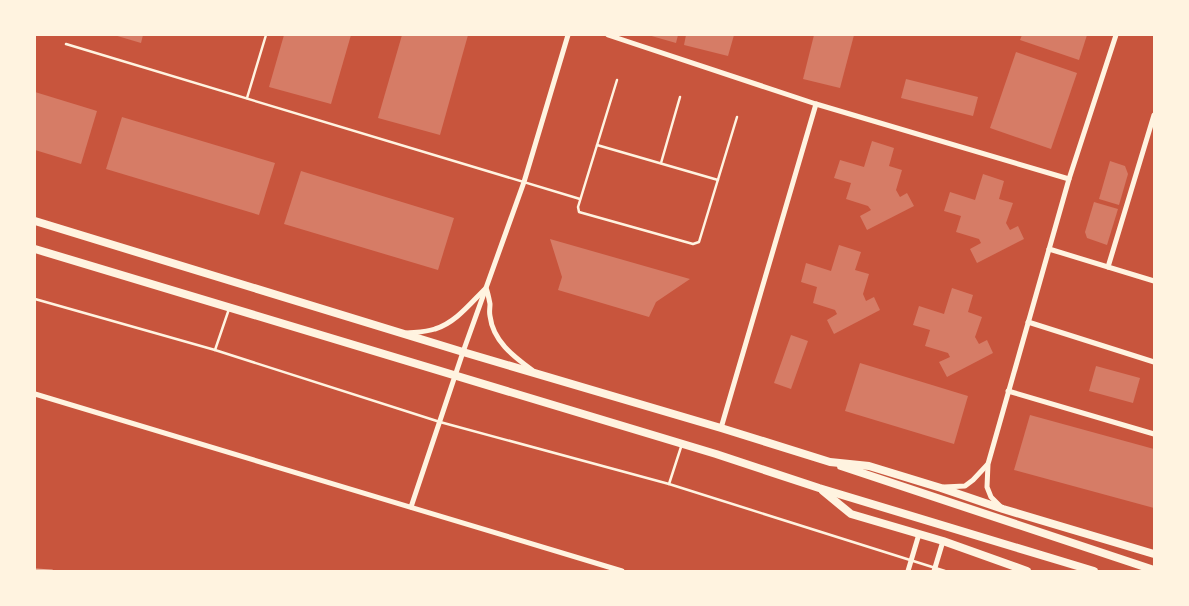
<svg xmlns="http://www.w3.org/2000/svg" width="1189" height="606" font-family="'Work Sans',sans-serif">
<rect width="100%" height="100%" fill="#c8553d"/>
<!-- building -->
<g fill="#d67c66">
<polygon points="114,35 143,35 141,43"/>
<polygon points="284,35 351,35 331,104 269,87"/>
<polygon points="402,35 468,35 440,135 378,118"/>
<polygon points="648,35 678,35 676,43"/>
<polygon points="686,35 734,35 728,56 684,45"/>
<polygon points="814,35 854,35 840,88 803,79"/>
<polygon points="1022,35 1087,35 1079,60 1020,40"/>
<polygon points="1016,52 1077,73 1051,149 990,128"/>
<polygon points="906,79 978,97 973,116 901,98"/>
<polygon points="35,92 97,111 81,164 35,150"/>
<polygon points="122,117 275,163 259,215 106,169"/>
<polygon points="872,141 894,148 889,166 902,170 896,190 900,197 907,193 914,206 867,230 860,216 871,210 868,206 846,199 851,183 834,178 840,160 864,167"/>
<polygon points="1110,161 1125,166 1128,174 1119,205 1099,199"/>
<polygon points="301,171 454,218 438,270 284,224"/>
<polygon points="983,174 1004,181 999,199 1013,203 1006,223 1010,230 1018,226 1024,239 977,263 970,249 981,243 979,239 956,232 961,216 944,211 950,192 975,200"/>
<polygon points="1094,202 1118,209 1107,245 1087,238 1085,232"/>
<polygon points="550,239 690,279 656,302 649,317 558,290 562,277"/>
<polygon points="839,245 861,252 855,270 869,274 863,294 866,301 874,297 880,310 834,334 827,320 837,314 835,310 813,303 817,287 801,282 806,263 831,271"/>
<polygon points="952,288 973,295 968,312 982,317 975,337 979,344 987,340 993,353 947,377 939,362 950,357 948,353 925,346 930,330 913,325 919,306 944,314"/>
<polygon points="791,335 808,341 791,389 774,383"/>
<polygon points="860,363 968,396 954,444 845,411"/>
<polygon points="1096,366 1140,378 1133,403 1089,391"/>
<polygon points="1030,415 1154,449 1154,508 1014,470"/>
</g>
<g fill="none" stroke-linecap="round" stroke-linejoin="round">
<!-- service -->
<g stroke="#fff3e0" stroke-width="2.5">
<polyline points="66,44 580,199"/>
<polyline points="617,80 578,207 579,212 693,244 699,242 737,117"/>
<polyline points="247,98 266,35"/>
<polyline points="597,145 718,180"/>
<polyline points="661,163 680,97"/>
<polyline points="35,299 215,350"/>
<polyline points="229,309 215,350 440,422 669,484"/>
<polyline points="682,444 669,484 945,571"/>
</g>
<!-- minor -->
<g stroke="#fff3e0" stroke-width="5">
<polyline points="608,35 816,104 1069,179"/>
<polyline points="1049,249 1154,281"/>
<polyline points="1108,267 1154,115"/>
<path d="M486,288c2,5 3,11 4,16 0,4 -1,8 0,12 3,25 23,40 42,54"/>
<polyline points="1028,322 1154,362"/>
<path d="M407,333c10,-1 19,-1 28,-4 20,-6 35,-25 49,-39"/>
<polyline points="1008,391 1154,434"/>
<polyline points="35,394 622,571"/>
<polyline points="721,428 816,104"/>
<polyline points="944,487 965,486 973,480 987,465"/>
<polyline points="1000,506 991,497 987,487 988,464 1069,179 1116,35"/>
<polyline points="411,507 463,352 524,182 568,35"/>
<polyline points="908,571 919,534"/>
<polyline points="934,571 943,541"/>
</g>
<!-- primary -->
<g stroke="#fff3e0" stroke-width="8">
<polyline points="35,221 463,352 721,428 830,462 869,466 941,488 1003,509 1154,554"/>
<polyline points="35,249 716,454 819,488 1094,571"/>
<polyline points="841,466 1154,570"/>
<polyline points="823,491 851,514 943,541 1027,571"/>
</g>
<!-- rail -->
<polyline stroke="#e9b49f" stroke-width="3" points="35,570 52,571"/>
</g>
<!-- border -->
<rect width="1189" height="606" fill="none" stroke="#fff3e0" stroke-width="72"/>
</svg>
